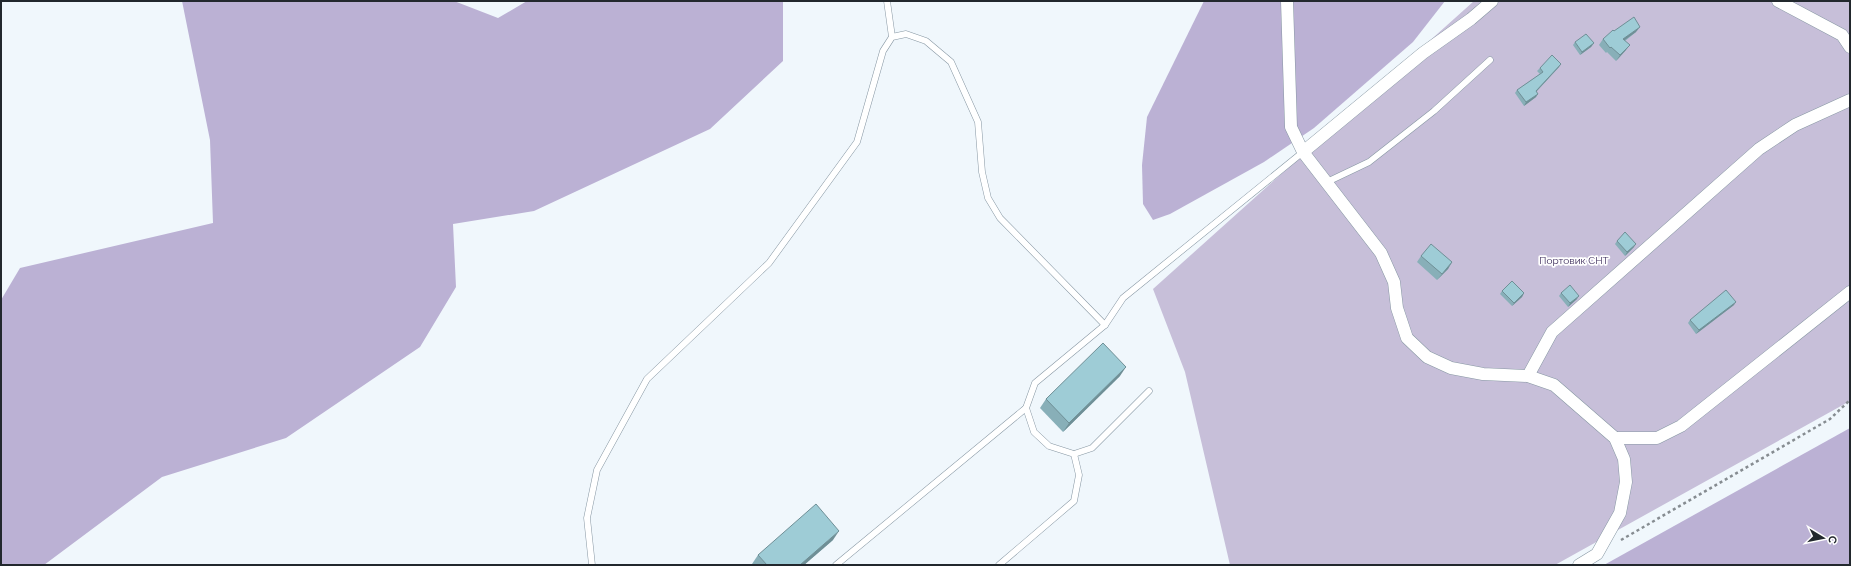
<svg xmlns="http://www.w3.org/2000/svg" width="1851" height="566" font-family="Raleway,sans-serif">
<rect width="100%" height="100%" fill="#f0f7fc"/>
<!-- green -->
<polygon fill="#c7bfd9" points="1474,1 1850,1 1850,401 1555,565 1230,565 1185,372 1153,289"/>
<!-- forest -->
<g fill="#bbb1d4">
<polygon points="182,1 454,1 498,18 527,1 783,1 783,61 710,129 534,211 453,224 456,287 420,347 286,438 162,477 44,565 1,565 1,300 20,268 213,223 210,140"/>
<polygon points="1204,1 1445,1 1413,42 1314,128 1264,162 1170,214 1153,220 1143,204 1142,165 1147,117"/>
<polygon points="1850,428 1850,565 1604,565"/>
</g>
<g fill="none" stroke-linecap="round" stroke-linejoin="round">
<!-- service casing -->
<g stroke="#8797a3" stroke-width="7">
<g id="service">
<polyline points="887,1 892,37"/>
<polyline points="1327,182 1369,162 1434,111 1490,60"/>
<polyline points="1149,391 1092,448 1074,454 1049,446 1034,432 1026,408 1035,383 1105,325 1123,298 1303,152"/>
<polyline points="592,565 587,518 597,470 647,379 769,263 857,142 883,51 892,37 906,34 926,41 951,62 978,122 982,172 988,198 1000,218 1105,325"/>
<polyline points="836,565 1026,408"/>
<polyline points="999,565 1074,501 1079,475 1074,454"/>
</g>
</g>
<!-- minor casing -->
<g stroke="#8797a3" stroke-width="13">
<g id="minor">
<polyline points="1287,1 1291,127 1303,152 1381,253 1394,282 1397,308 1407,338 1427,357 1451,368 1483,374 1528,376 1554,385 1615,438 1624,459 1626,482 1620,513 1597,554 1579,565"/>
<polyline points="1778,1 1842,35 1850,47"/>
<polyline points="1303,152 1423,53 1471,19 1492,1"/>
<polyline points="1528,376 1552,332 1759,149 1795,125 1850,100"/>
<polyline points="1615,438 1657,438 1681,426 1850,292"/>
</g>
</g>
<!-- path -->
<polyline stroke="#868c91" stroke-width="2.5" stroke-dasharray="3 3" stroke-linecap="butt" points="1621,540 1830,419 1850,400"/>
<!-- service -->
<use href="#service" stroke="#fff" stroke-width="6"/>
<!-- minor -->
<use href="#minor" stroke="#fff" stroke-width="12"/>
</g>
<!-- wall -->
<g fill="#88afb8">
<polygon points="1614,31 1636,32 1625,41 1626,50 1616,61 1607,52 1606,53 1599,45 1603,39"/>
<polygon points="1575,42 1594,43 1591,47 1580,55 1573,45"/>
<polygon points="1559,67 1537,91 1536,97 1524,106 1515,93 1517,90 1540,74 1537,71 1540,68"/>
<polygon points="1617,241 1634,247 1625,256 1615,244"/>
<polygon points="1421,256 1452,262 1448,269 1437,280 1417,262"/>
<polygon points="1502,291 1524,293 1522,297 1512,306 1500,294"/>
<polygon points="1561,293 1577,299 1568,307 1559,296"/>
<polygon points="1734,305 1696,334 1688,323 1690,320"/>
<polygon points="1120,376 1063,432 1040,408 1046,399"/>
<polygon points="833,540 804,565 753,565 752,564 758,555"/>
</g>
<!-- shaded-wall -->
<g fill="#6f8f96">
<polygon points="1640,27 1636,32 1619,44 1623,39"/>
<polygon points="1594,43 1591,47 1580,55 1582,52"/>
<polygon points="1630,45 1626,50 1616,61 1620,55"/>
<polygon points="1561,64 1559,67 1534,94 1536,91"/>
<polygon points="1538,94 1536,97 1524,106 1526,102"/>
<polygon points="1636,244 1634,247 1625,256 1627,252"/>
<polygon points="1452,262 1448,269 1437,280"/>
<polygon points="1524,293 1522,297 1512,306 1514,303"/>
<polygon points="1579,296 1577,299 1568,307 1570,303"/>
<polygon points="1736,302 1734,305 1696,334 1699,330"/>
<polygon points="1126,367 1120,376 1063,432 1069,423"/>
<polygon points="839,531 833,540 804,565 800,565"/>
</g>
<!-- building -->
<g fill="#9eccd6" stroke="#6f8f96">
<polygon points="1634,17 1640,27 1623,39 1630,45 1620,55 1611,47 1610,48 1603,39 1613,30 1614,31"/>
<polygon points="1586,34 1594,43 1582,52 1575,42"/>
<polygon points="1552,55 1561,64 1536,91 1538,94 1526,102 1517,90 1543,72 1540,68"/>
<polygon points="1625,232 1636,244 1627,252 1617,241"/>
<polygon points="1431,244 1452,262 1442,274 1421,256"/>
<polygon points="1512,281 1524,293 1514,303 1502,291"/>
<polygon points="1570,285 1579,296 1570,303 1561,293"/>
<polygon points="1726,290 1736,302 1699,330 1690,320"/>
<polygon points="1103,343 1126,367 1069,423 1046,399"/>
<polygon points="816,504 839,531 800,565 767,565 758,555"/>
</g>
<g text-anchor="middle" stroke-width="3.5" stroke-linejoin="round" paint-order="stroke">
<!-- park labels -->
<g font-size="10" fill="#3d2d5b" stroke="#fff">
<text x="1574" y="264">Портовик СНТ</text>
</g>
</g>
<!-- border -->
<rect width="1851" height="566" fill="none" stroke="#22282d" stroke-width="4"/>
<!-- north arrow -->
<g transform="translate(1823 538) rotate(100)" stroke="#ffffff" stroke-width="3" paint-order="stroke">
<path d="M0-3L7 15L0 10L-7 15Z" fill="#22282d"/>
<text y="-6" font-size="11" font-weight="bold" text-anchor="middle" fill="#22282d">С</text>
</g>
</svg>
